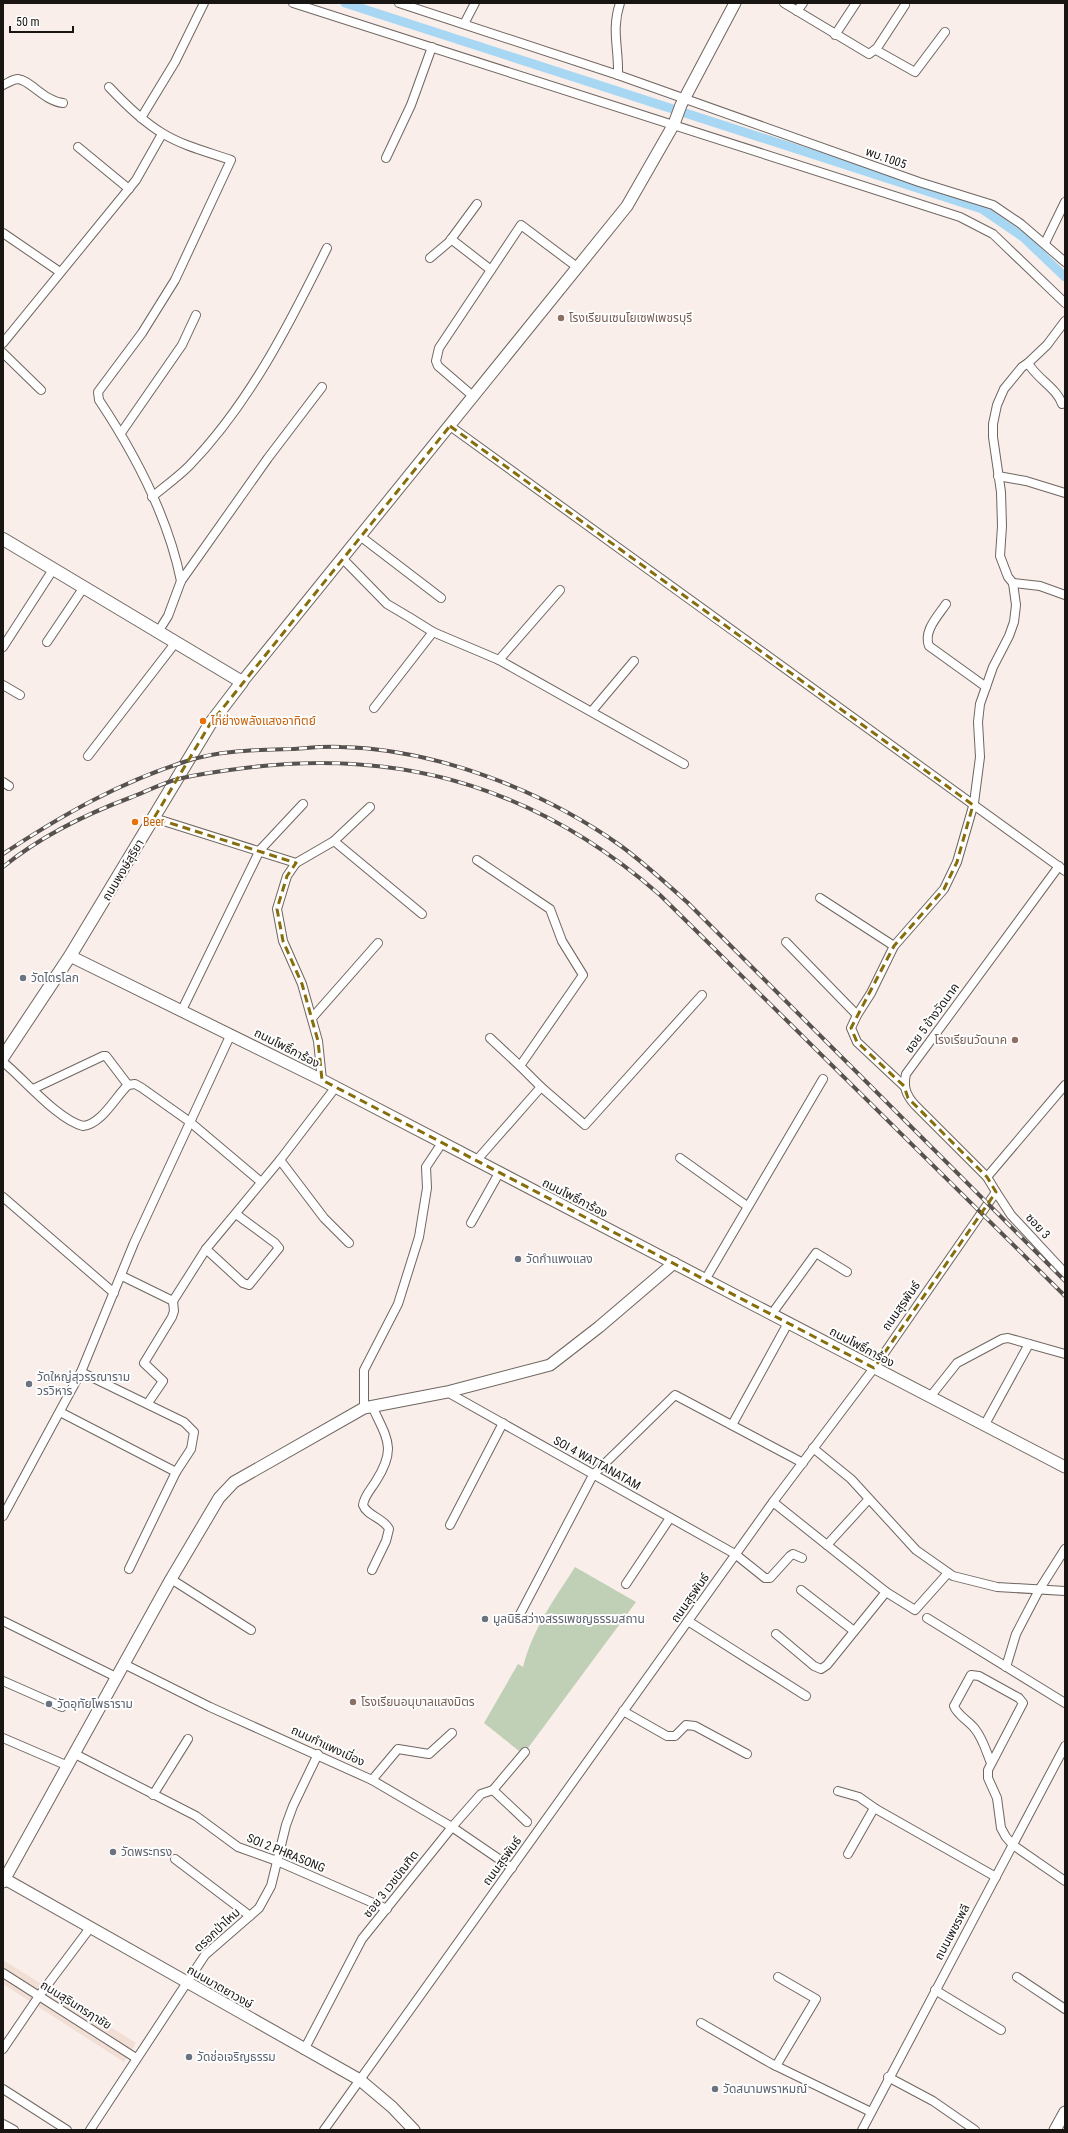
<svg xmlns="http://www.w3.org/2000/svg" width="1068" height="2133" font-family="'Roboto Condensed','Noto Sans Thai',sans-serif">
<rect width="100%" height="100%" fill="#f9eee9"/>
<!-- built -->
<polygon fill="#f1dfd6" points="3,1960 136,2043 124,2062 3,1984"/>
<!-- green -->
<path fill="#c0d0b7" d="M575,1567l61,35 -108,146 -9,3 -35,-28 34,-59 5,3c10,-39 31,-67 52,-100z"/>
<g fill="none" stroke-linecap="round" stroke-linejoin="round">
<!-- canal -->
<polyline stroke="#a7d7f3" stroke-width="9" points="345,3 982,209 1023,237 1065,277"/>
<!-- minor casing -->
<g stroke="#6f6661" stroke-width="10">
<g id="minor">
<polyline points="293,3 960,217 993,234 1065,303"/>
<polyline points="399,3 618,75 919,182 993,205 1021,224 1065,262"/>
<polyline points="784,3 869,54 877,48 905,5"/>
<polyline points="797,11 803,3"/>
<polyline points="464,24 475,3"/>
<polyline points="835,35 856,3"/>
<polyline points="876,50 915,72 945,32"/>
<path d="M618,75c1,-27 -7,-45 2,-72"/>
<path d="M3,85c5,-2 10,-6 15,-6 12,1 26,22 45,24"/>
<path d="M109,87c16,17 33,34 53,46 21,13 46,19 69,27l-56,120 -33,53 -44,59 1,8c36,54 69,117 82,181"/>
<polyline points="141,118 175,62 204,3"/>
<polyline points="78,147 129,189"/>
<polyline points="386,158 411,105 432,47"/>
<polyline points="3,233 60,272"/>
<polyline points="451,239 491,270"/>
<polyline points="1045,243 1065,202"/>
<polyline points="430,258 449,242 477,204"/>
<polyline points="3,343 136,180 162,134"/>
<polyline points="3,353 41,390"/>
<polyline points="474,397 438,366 436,361 439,348 521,225 577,267"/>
<path d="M1062,404c-5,-16 -26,-26 -34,-41l19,-18 18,-24"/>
<polyline points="450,426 1065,871"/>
<polyline points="121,433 182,345 196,315"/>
<polyline points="998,476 1026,481 1065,493"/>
<path d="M152,497c12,-10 26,-20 37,-31 60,-62 100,-141 138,-218"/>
<polyline points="360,536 441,598"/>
<polyline points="342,558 387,604 409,617 433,632 499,660 684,764"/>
<polyline points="1013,583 1040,586 1065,595"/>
<path d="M946,604c-8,12 -23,27 -17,42l57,41"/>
<polyline points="158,632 168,616 181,581 268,458 322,387"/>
<polyline points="47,642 84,587"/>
<polyline points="3,647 54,568"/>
<polyline points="499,660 560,590"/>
<polyline points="3,685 20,695"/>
<polyline points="374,708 433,632"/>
<polyline points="592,711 634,661"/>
<polyline points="88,756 176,642"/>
<polyline points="3,782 9,786"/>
<polyline points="154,818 296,863"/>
<polyline points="334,841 422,914"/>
<polyline points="477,860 550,909 562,941 583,975 520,1066 541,1087"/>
<polyline points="820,898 894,946"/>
<polyline points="786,942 857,1015 871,993 894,946 944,889 957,862 974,803 980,757 978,722 980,704 993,667 1009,636 1014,622 1016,605 1013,583 1008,577 1000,556 1002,526 1001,492 993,437 993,424 997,405 1004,389 1022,367 1028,363"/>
<polyline points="182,1010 260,850 303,804"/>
<polyline points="857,1015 851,1028 857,1042 904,1086"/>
<polyline points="312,1018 378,943"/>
<polyline points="490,1038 520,1066"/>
<path d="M3,1062c21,17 55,58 80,64 19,-2 33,-30 45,-41l7,-1 7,4 48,34 71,60"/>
<polyline points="322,1080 318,1041 302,984 283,941 277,909 287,876 296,863 334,841 370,807"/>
<polyline points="33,1089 103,1056 106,1056 128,1085"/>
<polyline points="680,1158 747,1206"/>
<polyline points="280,1160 324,1218 349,1243"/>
<polyline points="476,1161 541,1087 585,1125 702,995"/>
<path d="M987,1177l-72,-72c-9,-10 -12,-18 -9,-31l153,-208"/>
<polyline points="996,1192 1011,1215 1065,1273"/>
<polyline points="3,1197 114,1293"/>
<polyline points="471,1223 499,1173"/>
<polyline points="206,1249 243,1283 249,1285 279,1248 275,1243 236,1214"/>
<polyline points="122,1276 173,1301 206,1249 280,1160 335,1088"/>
<polyline points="705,1280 823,1079"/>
<polyline points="771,1315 816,1253 847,1272"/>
<polyline points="81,1372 184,1422 194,1432 191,1449 176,1472 129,1569"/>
<polyline points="447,1392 735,1554 765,1578 770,1578 790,1556 793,1554 802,1558"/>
<polyline points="930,1397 957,1363 1002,1339 1008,1338 1065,1354"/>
<polyline points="148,1403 163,1381 144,1363 172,1317 174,1311 173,1301"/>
<path d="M372,1406c15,33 25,42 4,75 -4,7 -12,15 -13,24 4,11 21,13 26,24l-3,12 -14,29"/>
<polyline points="364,1408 364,1370 398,1304 419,1237 427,1188 426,1167 442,1143"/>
<polyline points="60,1412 176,1472"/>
<polyline points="732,1425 788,1323"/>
<polyline points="984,1426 1029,1344"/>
<polyline points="813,1448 851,1479 916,1550 953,1576 997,1587 1065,1591"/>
<polyline points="773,1502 886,1592 915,1610 948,1573"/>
<polyline points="3,1516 81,1372 134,1243 231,1034"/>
<polyline points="450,1525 503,1423"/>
<polyline points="827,1545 868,1500"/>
<polyline points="171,1579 251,1630"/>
<polyline points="626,1584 670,1518"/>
<polyline points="801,1590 854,1631"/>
<polyline points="518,1618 593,1475 675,1395 803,1463"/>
<polyline points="927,1618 1065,1703"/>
<polyline points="3,1621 116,1677"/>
<polyline points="688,1621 806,1696"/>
<polyline points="776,1634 814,1666 821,1669 827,1665 886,1592"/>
<polyline points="124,1664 210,1707 372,1780 452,1827 512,1868"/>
<polyline points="1006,1667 1016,1634 1039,1590 1065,1549"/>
<polyline points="3,1681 62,1707"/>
<polyline points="623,1711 667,1736 675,1736 686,1725 695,1726 747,1754"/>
<polyline points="3,1738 68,1766"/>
<polyline points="75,1754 196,1816 238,1847 277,1861 387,1909"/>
<path d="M991,1763c-5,-12 -8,-24 -16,-34 -6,-8 -18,-14 -21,-23l17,-31 8,1 40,22 4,5 -35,67v8l9,20 4,30 5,9 7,8 52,36"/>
<polyline points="372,1780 398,1749 429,1754 452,1733"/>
<polyline points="493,1790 525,1752"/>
<polyline points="838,1791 859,1797 876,1809"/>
<polyline points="153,1795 188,1739"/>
<polyline points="848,1854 873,1810 876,1809 996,1877"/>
<polyline points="175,1859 250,1916"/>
<polyline points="3,1973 136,2058"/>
<polyline points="1017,1977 1065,2009"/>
<polyline points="935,1990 1001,2030"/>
<polyline points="701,2023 772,2064 871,2112"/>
<polyline points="3,2049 39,1996 90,1928"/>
<polyline points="304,2050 362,1939 452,1827 481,1794 493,1790 527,1822"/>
<polyline points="776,2066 816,1999 778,1977"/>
<polyline points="888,2077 933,2101 975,2130"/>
<polyline points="3,2089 67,2130"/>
<polyline points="3,2124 14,2130"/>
<polyline points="90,2130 205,1955 259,1908 271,1886 286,1825 293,1806 318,1754"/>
<polyline points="324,2130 773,1502 874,1368 996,1192 987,1177 1065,1085"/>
<polyline points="862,2130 1065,1746"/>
</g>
</g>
<!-- tertiary casing -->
<g stroke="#6f6661" stroke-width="13">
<g id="tertiary">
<polyline points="242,682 627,206 674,124 681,105 735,3"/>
<polyline points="70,956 322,1080 1065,1467"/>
<polyline points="3,1878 360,2080 392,2107 414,2130"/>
<polyline points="3,1882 171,1579 219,1498 234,1482 364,1408 447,1392 550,1365 599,1327 674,1263"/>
<polyline points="1055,2130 1065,2112"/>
</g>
</g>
<!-- secondary casing -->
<g stroke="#6f6661" stroke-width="14">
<polyline id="secondary" points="3,539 242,682 210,724 70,956 3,1057"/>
</g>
<!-- minor -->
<use href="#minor" stroke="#fff" stroke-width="8"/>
<!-- tertiary -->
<use href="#tertiary" stroke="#fff" stroke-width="11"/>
<!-- secondary -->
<use href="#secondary" stroke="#fff" stroke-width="12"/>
<!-- rail casing -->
<g stroke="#58524f" stroke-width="4">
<g id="rail">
<path d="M3,854c59,-39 117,-72 184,-93 33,-11 71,-11 105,-12 16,-1 32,-3 49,-2 95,2 203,44 280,99 23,17 45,37 66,56l378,379"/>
<path d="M3,867c38,-31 83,-53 129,-70 15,-6 31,-14 46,-18 25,-6 50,-9 75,-12 156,-18 289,25 407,128l405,401"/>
</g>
</g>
<!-- rail -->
<use href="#rail" stroke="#fefefe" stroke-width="2.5" stroke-dasharray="8" stroke-linecap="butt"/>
</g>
<!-- marked area -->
<path fill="none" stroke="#876d0c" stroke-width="3" stroke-dasharray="8 5" stroke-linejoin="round" d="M450,426l523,379 -16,57 -13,27 -50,57 -43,82 6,14 47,44 4,12 79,79 9,15 -122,176 -552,-288 -4,-39 -16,-57 -19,-43 -6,-32 10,-33 9,-13 -142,-45 56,-94z"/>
<!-- markers -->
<g fill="#8d6e63" stroke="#fefefe" stroke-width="1.5">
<circle cx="561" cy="318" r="4"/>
<circle cx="1015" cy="1040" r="4"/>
<circle cx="353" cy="1702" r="4"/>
</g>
<g fill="#e8710a" stroke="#fefefe" stroke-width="1.5">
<circle cx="203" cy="721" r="4"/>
<circle cx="135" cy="822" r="4"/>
</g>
<g fill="#6b7280" stroke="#fefefe" stroke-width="1.5">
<circle cx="23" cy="978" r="4"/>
<circle cx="518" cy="1259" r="4"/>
<circle cx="29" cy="1384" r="4"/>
<circle cx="485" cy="1619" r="4"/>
<circle cx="49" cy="1704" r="4"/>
<circle cx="113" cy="1852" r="4"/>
<circle cx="189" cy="2057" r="4"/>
<circle cx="715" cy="2089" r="4"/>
</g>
<g text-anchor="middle" stroke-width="4" stroke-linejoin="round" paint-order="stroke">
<!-- street labels -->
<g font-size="12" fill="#191513" stroke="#fefefe">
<text transform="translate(886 158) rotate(19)" y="4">พบ.1005</text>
<text transform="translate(123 870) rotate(-59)" y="4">ถนนพงษ์สุริยา</text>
<text transform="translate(932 1018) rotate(-54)" y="4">ซอย 5 ข้างวัดนาค</text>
<text transform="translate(287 1048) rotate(27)" y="4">ถนนโพธิ์การ้อง</text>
<text transform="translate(575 1198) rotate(27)" y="4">ถนนโพธิ์การ้อง</text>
<text transform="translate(1038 1226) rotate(47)" y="4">ซอย 3</text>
<text transform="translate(901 1306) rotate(-55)" y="4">ถนนสุรพันธ์</text>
<text transform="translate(862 1347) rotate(28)" y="4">ถนนโพธิ์การ้อง</text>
<text transform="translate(597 1463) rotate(29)" y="4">SOI 4 WATTANATAM</text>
<text transform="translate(690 1598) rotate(-55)" y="4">ถนนสุรพันธ์</text>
<text transform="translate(328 1746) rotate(25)" y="4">ถนนกำแพงเมี่อง</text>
<text transform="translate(286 1853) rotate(22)" y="4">SOI 2 PHRASONG</text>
<text transform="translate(502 1861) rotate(-54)" y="4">ถนนสุรพันธ์</text>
<text transform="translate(391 1884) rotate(-52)" y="4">ซอย 3 เวชบัณฑิต</text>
<text transform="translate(217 1930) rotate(-43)" y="4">ตรอกป่าไหม</text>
<text transform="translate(952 1932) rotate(-62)" y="4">ถนนเพชรพลี</text>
<text transform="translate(220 1987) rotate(30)" y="4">ถนนมาตยาวงษ์</text>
<text transform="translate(76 2005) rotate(32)" y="4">ถนนสุรินทรฦาชัย</text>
</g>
<!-- education labels -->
<g font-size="12" fill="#785e54" stroke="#fefefe" text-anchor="start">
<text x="569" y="322">โรงเรียนเซนโยเซฟเพชรบุรี</text>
<text x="1007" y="1044" text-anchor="end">โรงเรียนวัดนาค</text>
<text x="361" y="1706">โรงเรียนอนุบาลแสงมิตร</text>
</g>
<!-- food labels -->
<g font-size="12" fill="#c56008" stroke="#fefefe" text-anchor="start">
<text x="211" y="725">ไก่ย่างพลังแสงอาทิตย์</text>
<text x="143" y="826">Beer</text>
</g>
<!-- worship labels -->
<g font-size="12" fill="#5b616d" stroke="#fefefe" text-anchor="start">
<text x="31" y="982">วัดไตรโลก</text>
<text x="526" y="1263">วัดกำแพงแลง</text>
<text x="37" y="1381">วัดใหญ่สุวรรณาราม<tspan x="37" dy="14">วรวิหาร</tspan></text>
<text x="493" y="1623">มูลนิธิสว่างสรรเพชญธรรมสถาน</text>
<text x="57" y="1708">วัดอุทัยโพธาราม</text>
<text x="121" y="1856">วัดพระทรง</text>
<text x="197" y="2061">วัดช่อเจริญธรรม</text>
<text x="723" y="2093">วัดสนามพราหมณ์</text>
</g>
</g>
<!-- border -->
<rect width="1068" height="2133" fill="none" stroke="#191513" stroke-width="8"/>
<!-- scale -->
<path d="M10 26v6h63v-6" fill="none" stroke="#191513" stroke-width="2"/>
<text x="16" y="26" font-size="12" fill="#191513" stroke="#fefefe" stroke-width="3" paint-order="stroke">50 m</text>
</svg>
